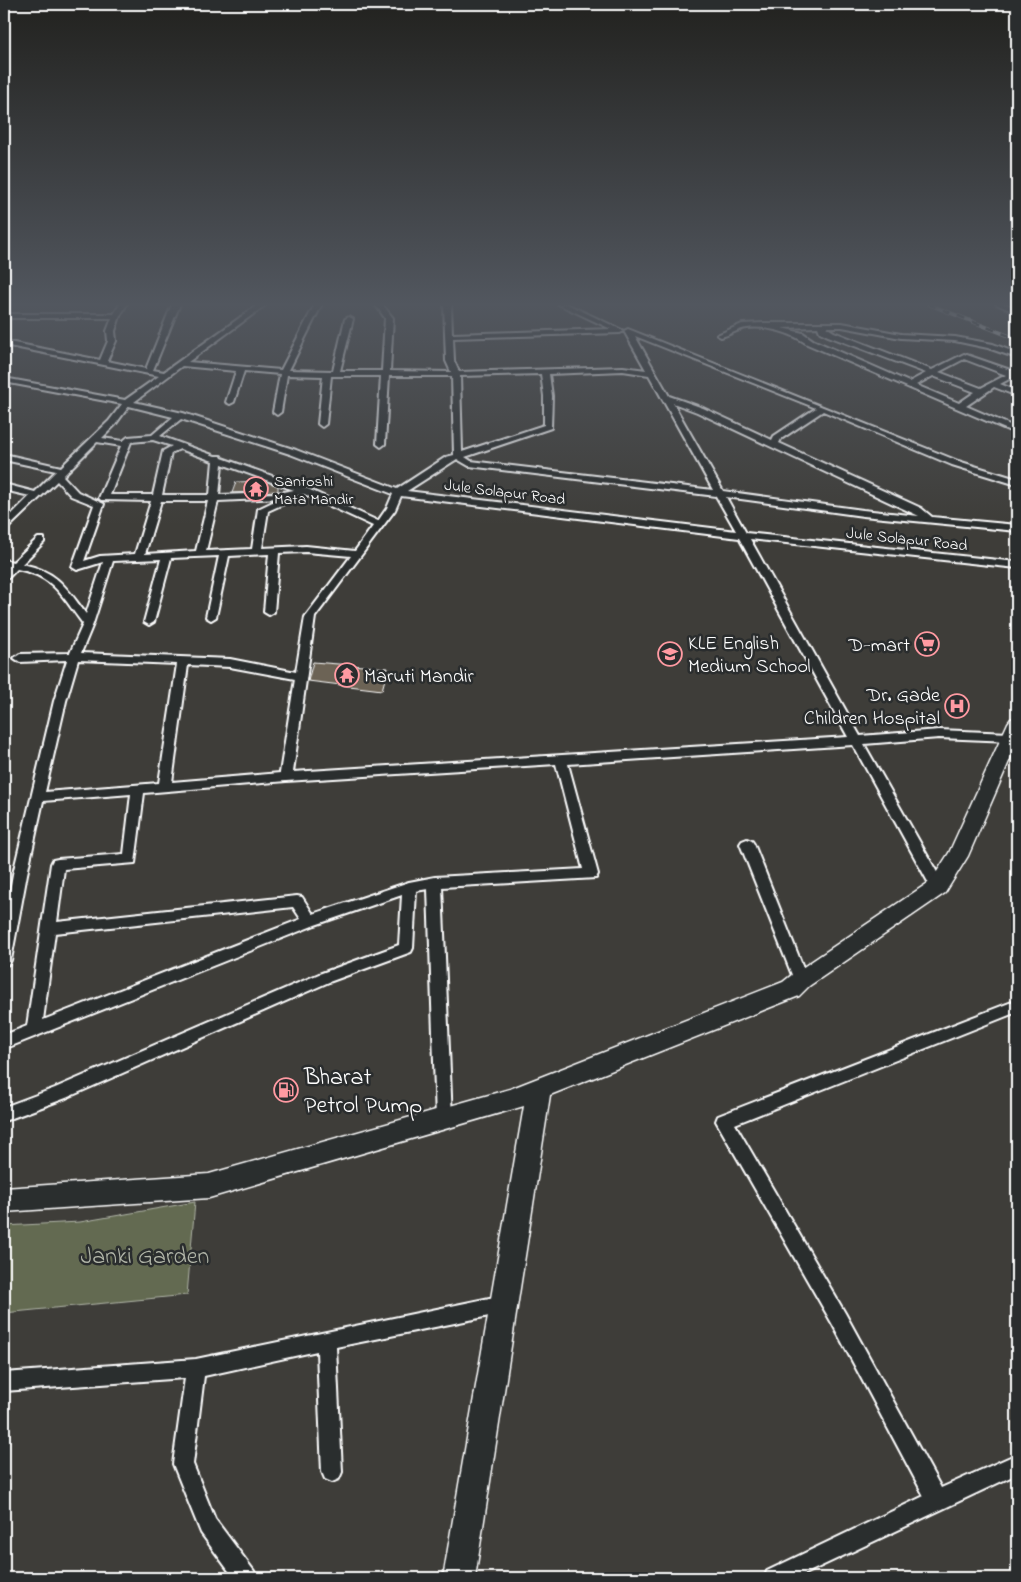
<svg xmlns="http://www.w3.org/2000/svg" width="1021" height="1582" font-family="'Indie Flower',sans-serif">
<rect width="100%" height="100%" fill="#3e3d39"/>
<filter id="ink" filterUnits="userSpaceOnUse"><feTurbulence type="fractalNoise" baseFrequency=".02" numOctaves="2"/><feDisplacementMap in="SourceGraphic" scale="10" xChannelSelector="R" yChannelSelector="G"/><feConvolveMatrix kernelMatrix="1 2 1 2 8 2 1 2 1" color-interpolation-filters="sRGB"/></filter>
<g filter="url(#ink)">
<!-- green -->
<polygon fill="#636b51" stroke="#b1b5a8" points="195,1202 187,1295 4,1313 4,1226 80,1222"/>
<!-- building -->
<g fill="#6c6354" stroke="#fff">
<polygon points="265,481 278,486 278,491 232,493 236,482"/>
<polygon points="313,662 388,668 382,690 308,681"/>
</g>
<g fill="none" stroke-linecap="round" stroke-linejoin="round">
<!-- street casing -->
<g stroke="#fff" stroke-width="4">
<g id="street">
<path d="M120,304h7l-7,12 -5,15 1,10 -9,20 39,8 26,-65h8l-27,66 11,2 95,-68h8l-79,58 93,8 34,-66h7l-33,66 44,1 12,-52 4,-2 4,2 -13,52h42l3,-53 -10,-14h7l11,14 -3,53 61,1 -5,-11 -2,-57h7l1,30 159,-5 -53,-25h9l57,27 -4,2 -167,5 1,23 5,11 164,-5 23,3 -22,-39 4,-2 330,132 59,18v6l-65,-20 -129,-54 -42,28 -2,4 142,65 11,9 85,8v6l-154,-15 -137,-19 20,36 271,29v6l-267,-29 110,197 79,-6 71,3 7,2v8l-7,-2 -71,-3 -75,6 79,139 2,4 -2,4 -5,1 -5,-1 -80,-146 -285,19 30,110 -2,4 -154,9 10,232 -2,5 -6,2 -6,-2 -2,-5 -8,-230 -12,2 -3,57 -2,4 -82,30 -263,116 -62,23v-14l51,-19 264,-114 80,-29 3,-50 -87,30 -311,124v-14l23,-9 24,-162 2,-4 5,-1 66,-5 7,-60 -88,7 -16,73 -16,86 -2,4 -5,2v-42l9,-50 41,-173 13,-41 -47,2 -6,-4 6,-4 50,-1 13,-29c-21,-28 -29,-48 -66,-55l-9,9 -4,1v-8l4,-4 -4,-1v-6l9,2 25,-24h6v4l-22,22c35,7 44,23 64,50l17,-52 -26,8 -5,-3 22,-62 -23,-9 -14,-15 -50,48 -3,1v-8l26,-26 -26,-6v-6l31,8 21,-21 -52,-11v-6l57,13 48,-46 13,-17 -118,-22v-4l121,22 34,-24 -155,-31v-4l96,19 8,-19 -1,-10 5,-13h-108v-4h110zM635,336l181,72 -42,28 -2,4 -69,-32 -34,-12zM182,366l54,5 -10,31 4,2 4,-2 10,-31 36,3 -7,38 4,3 4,-3 6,-37 36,1 -5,48 4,3 4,-3 5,-48h50l-4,68 4,3 4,-3 4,-68h63l2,79 -8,2 -49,32 -101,-39 -113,-37 -49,-11zM623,371l26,4 64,115 -242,-29 -6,-4 86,-29 1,-32 -3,-22zM541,374l3,22v29l-82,27 -2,-76zM673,403l24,9 222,104 -56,-6 -140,-19zM129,406l44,11 -21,18 -24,2 -5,4 -21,-3 13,-13zM181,419l109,35 103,40 -6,14 -9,13 -70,-32 -86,-31 -1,-2h-6l-55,-20zM153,440l19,6 -9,5 -10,44h-43l21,-53zM97,442l24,4 -22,52 2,2 50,1 -16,53 -35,2 -16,5 20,-57 -26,-12 -15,-16zM180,449l33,12 -3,34h-48l9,-42zM457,459l12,7 247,30 20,35 -329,-40zM222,464l72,26 -17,3 -58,2zM304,494l69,32 -18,25 -49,-5 -44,2 6,-37 22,-10 2,-2 -3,-2zM401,496l338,42 109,199 -555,35 22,-155 80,-107zM281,498l-23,11 -6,40 -46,2 12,-50zM161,501h47l-12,50 -51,3zM306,552l45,4 -46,61 -9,55 -66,-13 -149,-6 12,-29 20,-63 48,-2 -17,63 5,3 5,-3 17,-64 48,-2 -13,61 5,3 5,-3 13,-61 40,-2 -5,58 5,3 5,-3 5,-59zM78,660l99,4 -18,119 -114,9 21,-91zM188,665l42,2 65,12 -15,94 -108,9zM556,764l27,105 -148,8 -26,5 -96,32 -11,-17 -5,-1 -240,26 7,-53 71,-6 9,-70 142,-12zM293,907l8,12 -258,101 12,-87z"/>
<polygon points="996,304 1006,304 1017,309 1017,313"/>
<path d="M763,323h79l59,11 54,3 38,7 24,9v5l-29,-10 -33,-7 -54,-3 -59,-11h-16l8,5 98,38 32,-16 52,18 1,6 -4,-1 -13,7 17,7v5l-23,-9 -28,19 51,22v6l-210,-90c-16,-12 -40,-18 -60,-16 -9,1 -17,7 -26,9l-4,-2 25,-11zM818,327l2,5 8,4 98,37 -17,9 -96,-42 -10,-7 -21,-5zM964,359l42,16 -25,13 -42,-16zM933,376l42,16 -16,11 -43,-18z"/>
<polygon points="747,839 752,841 754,844 808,980 806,984 801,986 796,984 794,980 740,844 742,841"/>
<polygon points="1017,1000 1017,1012 735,1124 845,1313 941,1488 1017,1454 1017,1474 796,1578 764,1578 767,1571 924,1496 833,1325 716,1121 718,1116"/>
<polygon points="504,1295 510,1298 513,1304 510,1310 504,1313 336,1347 342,1472 339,1479 332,1482 325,1479 322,1472 317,1351 204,1376 193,1464 215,1519 254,1571 257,1578 234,1578 201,1533 173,1464 185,1378 4,1391 4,1373 196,1359"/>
</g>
</g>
<!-- secondary casing -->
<g stroke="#fff" stroke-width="3">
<polygon id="secondary" points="1017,717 1017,743 968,856 945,893 809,986 799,996 550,1095 475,1578 443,1578 524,1106 209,1198 4,1212 4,1188 209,1174 510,1089 783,982 793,974 931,881 949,853 1008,723 1011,719"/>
</g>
<!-- street -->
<use href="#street" fill="#2a2d2e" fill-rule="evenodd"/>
<!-- secondary -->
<use href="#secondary" fill="#2a2d2e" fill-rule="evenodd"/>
<!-- rail casing -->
<g stroke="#fff" stroke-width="4">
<polyline id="rail" points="928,304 1017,339"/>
</g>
<!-- rail -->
<use href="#rail" stroke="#2a2d2e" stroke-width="2.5" stroke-dasharray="8" stroke-linecap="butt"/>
</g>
</g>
<!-- sky -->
<linearGradient id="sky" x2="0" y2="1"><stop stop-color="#22221f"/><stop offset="0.58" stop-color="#52575f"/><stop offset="1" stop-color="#52575f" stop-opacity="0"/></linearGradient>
<rect width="1021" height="525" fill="url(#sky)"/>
<!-- icons -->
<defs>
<g id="temple-ring" transform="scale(1.25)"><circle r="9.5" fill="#2a2d2e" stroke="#ff9aa2" stroke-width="1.5"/><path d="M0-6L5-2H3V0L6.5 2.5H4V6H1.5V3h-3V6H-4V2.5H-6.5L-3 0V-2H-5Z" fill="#ff9aa2"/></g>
<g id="supermarket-ring" transform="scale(1.25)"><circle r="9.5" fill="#2a2d2e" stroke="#ff9aa2" stroke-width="1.5"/><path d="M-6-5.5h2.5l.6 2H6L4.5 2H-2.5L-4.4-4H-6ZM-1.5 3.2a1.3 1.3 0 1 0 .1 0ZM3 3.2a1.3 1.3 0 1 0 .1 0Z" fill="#ff9aa2"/></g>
<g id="university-ring" transform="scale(1.25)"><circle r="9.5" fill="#2a2d2e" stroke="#ff9aa2" stroke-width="1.5"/><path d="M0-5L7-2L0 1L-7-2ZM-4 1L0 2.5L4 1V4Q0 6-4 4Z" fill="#ff9aa2"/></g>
<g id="hospital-ring" transform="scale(1.25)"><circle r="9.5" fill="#2a2d2e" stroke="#ff9aa2" stroke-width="1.5"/><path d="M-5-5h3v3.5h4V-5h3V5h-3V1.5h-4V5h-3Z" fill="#ff9aa2"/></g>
<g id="fuel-ring" transform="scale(1.25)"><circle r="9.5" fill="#2a2d2e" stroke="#ff9aa2" stroke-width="1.5"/><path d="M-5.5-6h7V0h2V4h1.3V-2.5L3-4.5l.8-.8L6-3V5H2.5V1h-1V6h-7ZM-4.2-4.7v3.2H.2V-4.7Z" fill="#ff9aa2"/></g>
</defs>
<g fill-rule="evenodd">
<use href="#temple-ring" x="256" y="489"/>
<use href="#supermarket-ring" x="927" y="644"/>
<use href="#university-ring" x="670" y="654"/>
<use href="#temple-ring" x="347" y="675"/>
<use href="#hospital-ring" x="957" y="706"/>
<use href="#fuel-ring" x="286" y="1090"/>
</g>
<g text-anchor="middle" stroke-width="5" stroke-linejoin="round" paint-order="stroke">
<!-- far-poi labels -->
<g font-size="16" fill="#fff" stroke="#2a2d2e" text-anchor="start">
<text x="274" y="486">Santoshi<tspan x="274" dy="18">Mata Mandir</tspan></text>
</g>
<!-- far-street labels -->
<g font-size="16" fill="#fff" stroke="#2a2d2e">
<text transform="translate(505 491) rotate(7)" y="6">Jule Solapur Road</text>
<text transform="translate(907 538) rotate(6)" y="6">Jule Solapur Road</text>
</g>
<!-- poi labels -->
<g font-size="20" fill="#fff" stroke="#2a2d2e" text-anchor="start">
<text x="688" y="649">KLE English<tspan x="688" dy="23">Medium School</tspan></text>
<text x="910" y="651" text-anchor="end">D-mart</text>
<text x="364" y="682">Maruti Mandir</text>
<text x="940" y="701" text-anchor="end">Dr. Gade<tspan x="940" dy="23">Children Hospital</tspan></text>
</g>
<!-- near-poi labels -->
<g font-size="24" fill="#fff" stroke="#2a2d2e" text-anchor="start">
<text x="304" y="1084">Bharat<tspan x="304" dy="28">Petrol Pump</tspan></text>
</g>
<!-- near-park labels -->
<g font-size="24" fill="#b1b5a8" stroke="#2a2d2e">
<text x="145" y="1263">Janki Garden</text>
</g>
</g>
<!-- margin -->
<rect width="1021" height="1582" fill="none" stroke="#2a2d2e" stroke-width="20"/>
<rect x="10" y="10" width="1001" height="1562" fill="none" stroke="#fff" stroke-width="2" filter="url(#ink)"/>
</svg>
